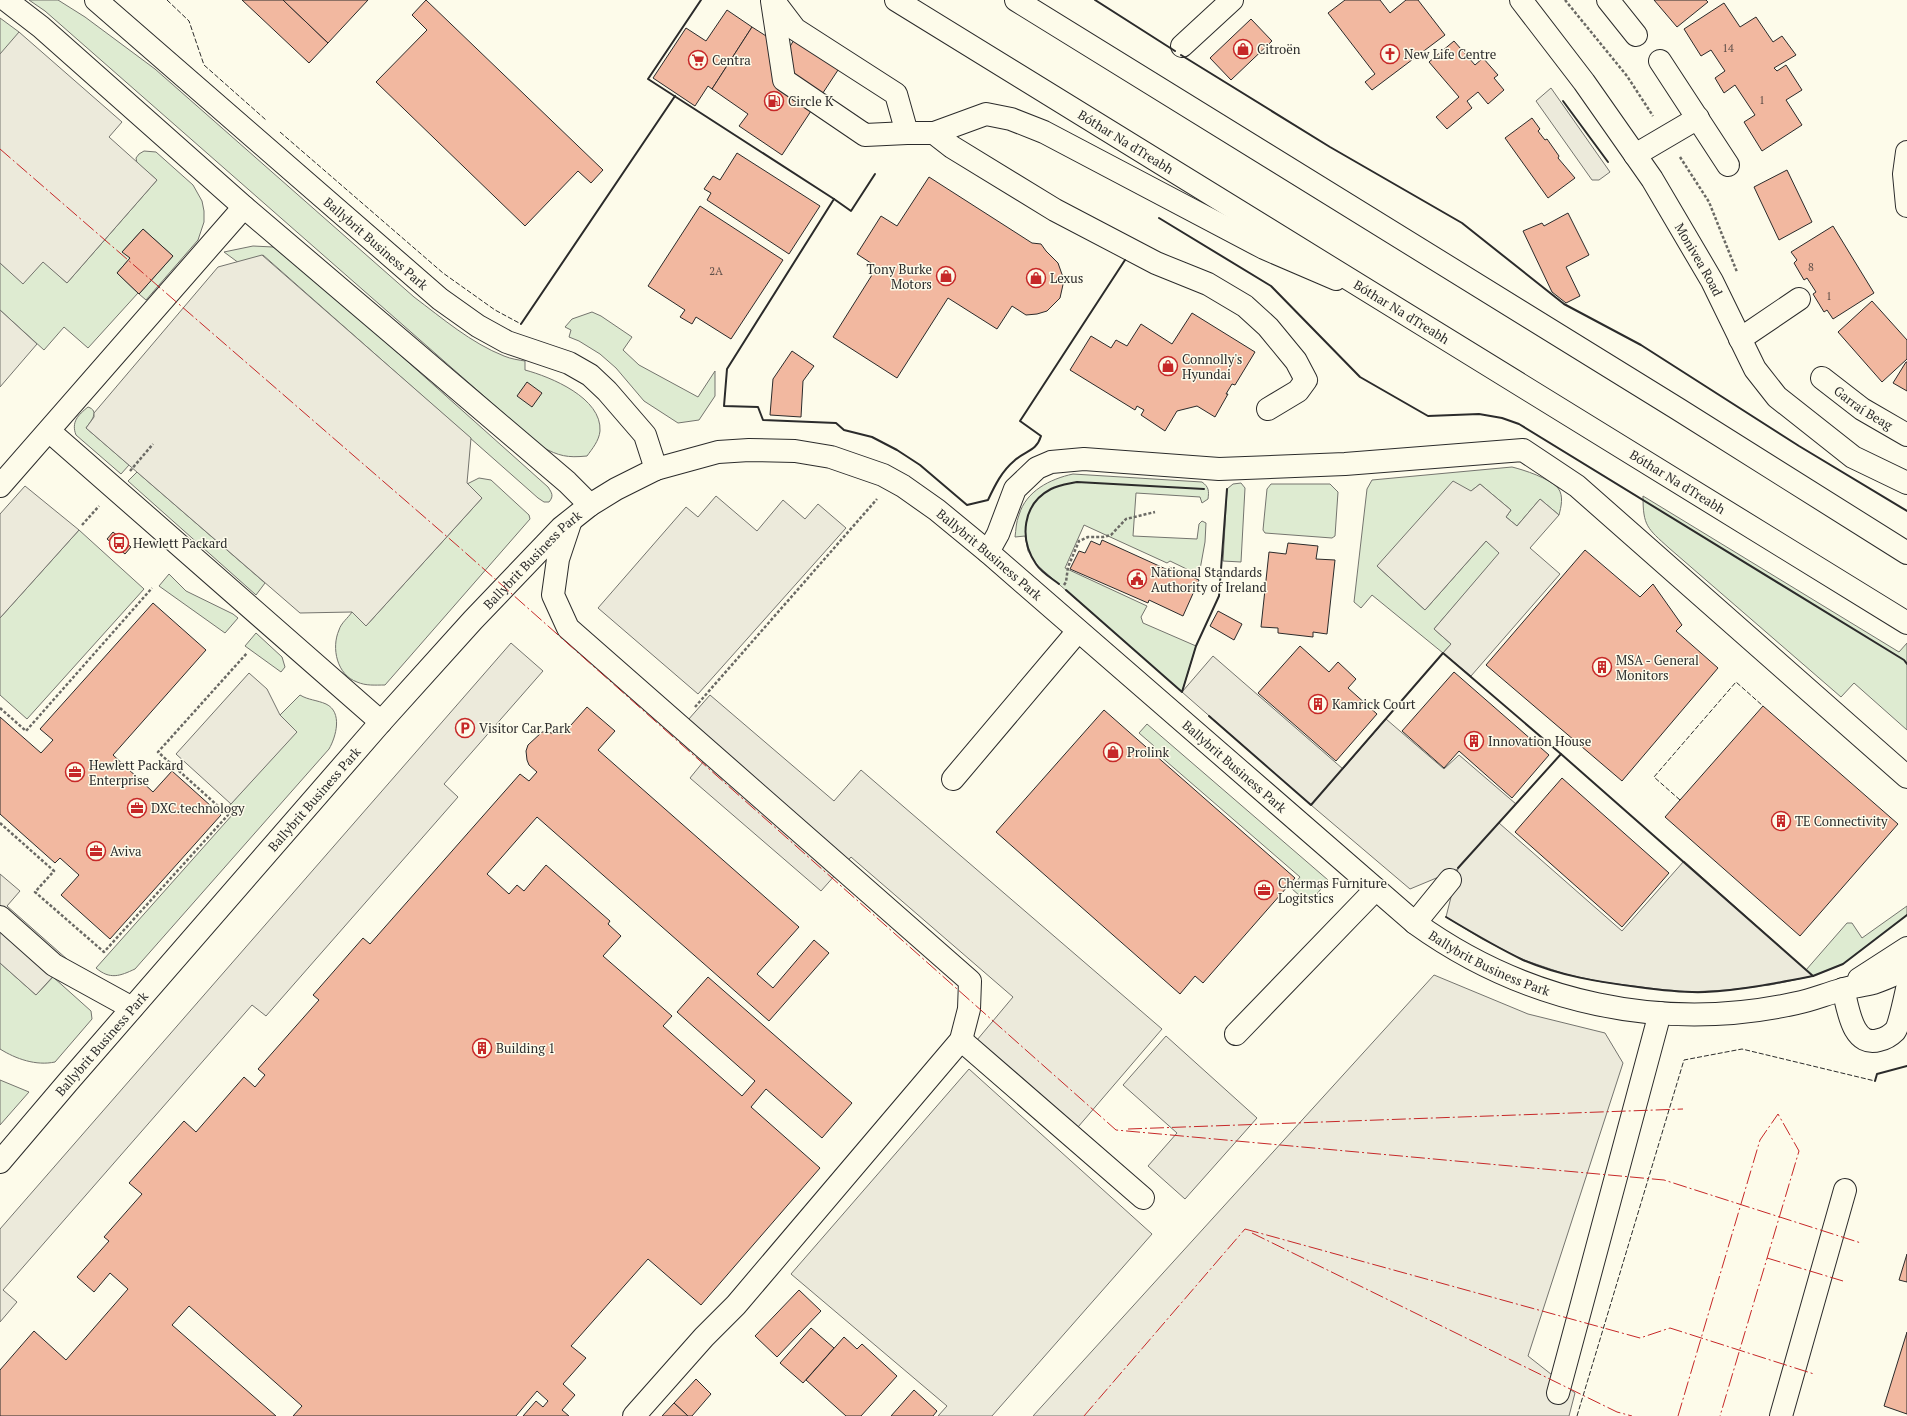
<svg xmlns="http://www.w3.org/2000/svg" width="1907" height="1416" font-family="'PT Serif',serif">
<rect width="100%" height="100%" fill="#fdfbea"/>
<!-- green -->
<g fill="#deebd1" stroke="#74746e">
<path d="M29,0h29l27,17 70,52 259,228c28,21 57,46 90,59 7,3 15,4 21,5v9c26,7 77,28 75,61 -1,10 -8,18 -13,25 -20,2 -28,0 -45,-9l-497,-436z"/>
<polygon points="0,18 19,32 23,38 0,54"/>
<polygon points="144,151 156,152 193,185 202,201 204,211 204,222 198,240 146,300 139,294 173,256 143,229 123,251 130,258 117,273 138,293 88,348 64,327 44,350 0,310 0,263 23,283 43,261 67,283 157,180 137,163 136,158 139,154"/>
<path d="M253,246l20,1 14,7 261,233c4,6 6,9 1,15h-5l-6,-4 -275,-243 -20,11 -19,-14z"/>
<polygon points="592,312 601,316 632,337 623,350 639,365 698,397 715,371 715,396 699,420 678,423 644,401 616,368 600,354 579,341 569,337 571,330 565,327 572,319"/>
<path d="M88,407c12,4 3,14 -2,21l43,37 -8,9 -45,-39c-5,-13 2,-20 12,-28z"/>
<path d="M1512,467c12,3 37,11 46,21 6,8 3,19 1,27l-19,-16 -23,27 -11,-9 5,-7 -31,-26 -103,82 48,44 61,-69 14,12 -66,76 17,15 -8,9 -71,-58 -11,13 -7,-6 13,-113 5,-9z"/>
<polygon points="137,472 265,583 256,595 128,481"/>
<path d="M1073,474l129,8c7,5 7,9 6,17l-6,4 -2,-6 -64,-4 -3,43 64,3 2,-15 3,-3 4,2 -1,19 -6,33 -29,-14 -3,2 -83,-38 -19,43 82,38 -6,11 2,6 53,23 -14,46 -145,-127 -9,-14 -3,-15 -10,1c1,-7 1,-15 4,-22 7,-24 31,-36 54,-41z"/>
<path d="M479,478l12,2 38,35 1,4 -145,166c-10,0 -19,1 -28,-3 -20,-7 -26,-34 -18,-52 2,-7 9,-12 13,-18l14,14 116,-128 -15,-14z"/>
<polygon points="1241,483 1245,488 1241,562 1223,561 1227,489 1233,484"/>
<polygon points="1271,484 1330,484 1338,492 1335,536 1332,538 1265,533 1263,530 1267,489"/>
<path d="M1643,496l256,156 8,-9v87l-53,-47 -13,14 -172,-149c-22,-20 -26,-22 -26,-52z"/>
<polygon points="79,530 144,589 27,719 0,695 0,618"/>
<polygon points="169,574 186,591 233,614 238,618 225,633 159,586"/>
<polygon points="256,633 282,657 285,667 281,672 245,646"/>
<path d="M300,695c8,5 17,5 26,9 17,8 10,33 3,45l-194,220c-15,7 -25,11 -39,-1l137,-154 -6,-6 69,-76 -16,-17z"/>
<polygon points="1147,724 1328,880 1309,904 1291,888 1300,877 1152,749 1154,746 1139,733"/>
<polygon points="1907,906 1907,915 1843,964 1813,976 1806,970 1847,923 1852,923 1862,938"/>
<path d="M0,963l36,32 17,-18 38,34 1,8 -37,43c-19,4 -39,-3 -55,-13z"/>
<polygon points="0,1080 29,1092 0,1125"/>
</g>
<!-- parking -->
<g fill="#eceadb" stroke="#74746e">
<polygon points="19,32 122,122 109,137 157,180 67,283 43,262 23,284 0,263 0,54"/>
<polygon points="1551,88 1610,172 1599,180 1592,180 1536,101"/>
<polygon points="262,255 471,438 467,483 482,498 366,626 352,612 300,613 86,428 94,417 94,413 218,267"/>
<polygon points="0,310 37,344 0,387"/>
<polygon points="1453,481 1471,491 1480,484 1511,510 1506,517 1517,526 1540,499 1559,515 1530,548 1560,574 1471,676 1443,653 1451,644 1434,629 1499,553 1486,541 1425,610 1377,566"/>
<polygon points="25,486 79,530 0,618 0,514"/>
<polygon points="716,496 757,531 783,500 805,519 818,504 846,528 698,694 598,608 686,507 698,517"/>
<polygon points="511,643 543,671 444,784 458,797 266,1016 252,1005 3,1290 17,1302 0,1322 0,1229"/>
<polygon points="1213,656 1343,769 1386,719 1444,769 1459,755 1516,804 1499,823 1622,931 1684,861 1813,976 1770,985 1727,990 1690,992 1657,989 1602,982 1565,974 1524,960 1482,939 1446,917 1458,869 1410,889 1311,805 1182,692"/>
<polygon points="249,673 267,689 280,715 297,732 231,804 176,754"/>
<polygon points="710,695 834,801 861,770 1162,1029 1078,1127 977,1040 1013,997 851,857 821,891 690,778 717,745 688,720"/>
<polygon points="0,874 20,891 7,906 68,960 36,995 0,963"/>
<polygon points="1434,975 1528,1014 1605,1033 1623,1063 1528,1356 1575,1393 1569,1416 1033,1416"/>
<polygon points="1166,1036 1257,1118 1185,1199 1148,1166 1177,1133 1123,1085"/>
<polygon points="969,1069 1152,1234 992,1416 938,1416 947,1406 791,1274"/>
</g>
<!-- building -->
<g fill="#f2b8a0" stroke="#2b2b2b">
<polygon points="242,0 283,0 328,43 309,63"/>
<polygon points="283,0 368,0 328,43"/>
<polygon points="426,0 603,170 591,183 578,171 525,226 376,82 427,30 412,15"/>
<polygon points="1345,0 1380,0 1390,13 1406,0 1418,0 1445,35 1372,90 1365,82 1375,74 1328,13"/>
<polygon points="1654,0 1706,0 1708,2 1677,27"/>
<polygon points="1724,3 1740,27 1756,17 1773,42 1782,36 1796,55 1774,68 1777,71 1786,65 1802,90 1786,100 1802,125 1762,151 1744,122 1755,115 1735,85 1724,93 1715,78 1725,71 1711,50 1701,56 1684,29"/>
<polygon points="727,10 752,27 712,89 708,86 695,106 653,78 686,28 706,41"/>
<polygon points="1251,19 1272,41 1231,80 1210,58"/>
<polygon points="752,27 788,50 795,38 840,67 782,155 739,126 748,114 712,89"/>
<polygon points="1454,41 1475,65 1483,58 1498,75 1494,78 1504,90 1488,104 1478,92 1467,101 1472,108 1447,129 1436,117 1459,97 1429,62"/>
<polygon points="1532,118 1540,129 1538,131 1545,140 1547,139 1559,156 1558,158 1575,178 1548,198 1505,138"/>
<polygon points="737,153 820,206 789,254 707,200 711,193 704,189 713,176 720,180"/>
<polygon points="1787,170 1812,222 1779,240 1754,187"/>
<polygon points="929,177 1032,243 1041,244 1046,251 1058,263 1064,280 1060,298 1047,311 1037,314 1026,315 1012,306 997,329 948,298 897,378 833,337 877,267 857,254 881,216 897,226"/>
<polygon points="700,206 783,260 731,339 696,317 692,324 680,317 685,310 648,286"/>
<polygon points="1568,213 1589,255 1566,267 1580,296 1566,303 1552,292 1523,231 1542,223 1544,226"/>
<polygon points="1833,226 1874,293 1833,319 1827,310 1824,312 1813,294 1816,292 1807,278 1804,280 1794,263 1797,260 1791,252"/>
<polygon points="143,229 173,256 139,294 117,273 130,258 122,252"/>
<polygon points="1872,301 1907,340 1907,359 1882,382 1838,332"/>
<polygon points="1192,313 1255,352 1235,385 1232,384 1226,394 1228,394 1215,417 1197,406 1177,411 1165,431 1141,415 1144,410 1137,406 1135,410 1070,370 1091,336 1111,348 1116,340 1127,346 1141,324 1172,344"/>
<polygon points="792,351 814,366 803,381 801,417 770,415 773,379"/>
<polygon points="1906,362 1907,362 1907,391 1893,383"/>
<polygon points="527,382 542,393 532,407 517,396"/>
<polygon points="113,532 131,547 125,554 107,539"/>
<polygon points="1102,540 1168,570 1169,567 1199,580 1183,616 1149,600 1148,603 1070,569 1079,551 1085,553 1091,541 1100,545"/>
<polygon points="1288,543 1318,546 1316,559 1335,560 1327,634 1313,632 1313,637 1278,633 1278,628 1261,627 1269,552 1286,554"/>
<polygon points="1585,550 1640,597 1653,584 1682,625 1676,631 1718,668 1622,781 1486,665"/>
<polygon points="153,603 206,650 113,755 153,792 172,771 221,815 110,939 61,895 79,875 60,858 55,863 0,814 0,717 41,753 53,740 40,729"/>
<polygon points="1218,611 1242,624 1234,640 1210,626"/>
<polygon points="1300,646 1329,672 1338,662 1356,679 1348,688 1377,714 1336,761 1258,693"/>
<polygon points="1454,672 1549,755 1512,798 1459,751 1444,768 1402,731"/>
<polygon points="1763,706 1898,824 1800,936 1665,817"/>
<polygon points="587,707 615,731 598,750 799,927 757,974 773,988 814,940 829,953 769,1021 537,817 487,874 509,894 517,885 524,891 546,865 610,921 608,924 621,936 603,956 672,1016 663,1026 742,1096 755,1081 677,1012 708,977 852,1103 822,1138 766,1089 751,1107 820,1168 701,1305 648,1259 571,1346 586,1358 563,1384 575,1395 562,1410 569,1416 523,1416 536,1401 543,1407 548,1401 537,1391 516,1416 293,1416 302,1406 189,1306 172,1325 276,1416 0,1416 0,1370 34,1331 66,1360 128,1289 110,1273 94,1292 77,1277 109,1241 104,1237 142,1194 129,1183 184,1121 196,1132 244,1077 255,1087 265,1075 258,1069 319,1000 313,995 363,938 370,944 520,774 529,781 537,772 529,765 527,760 526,751 528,745 542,732 563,734"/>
<polygon points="1104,710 1295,878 1203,983 1195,976 1180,994 996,832"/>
<polygon points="1562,778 1669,873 1622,927 1515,832"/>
<polygon points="1907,1254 1907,1282 1899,1280"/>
<polygon points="799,1290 821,1311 777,1357 755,1336"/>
<polygon points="811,1328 834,1348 803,1383 780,1363"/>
<polygon points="1907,1332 1907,1414 1884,1406"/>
<polygon points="844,1337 857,1349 862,1344 897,1376 861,1416 846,1416 806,1380"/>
<polygon points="696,1379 711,1394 692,1416 688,1416 674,1403"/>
<polygon points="914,1390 937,1411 933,1416 891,1416"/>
<polygon points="674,1403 688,1416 662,1416"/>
</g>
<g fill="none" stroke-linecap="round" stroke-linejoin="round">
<!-- minor casing -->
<g stroke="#2b2b2b" stroke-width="24">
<g id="minor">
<polyline points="6,0 41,27 244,207 567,482 590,505"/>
<path id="s1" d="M96,0l344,299 38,27 29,16 62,21 21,12 17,16 38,44 11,34"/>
<polyline points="773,0 795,29 896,94 907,133 934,133 986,114 1011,119 1044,132 1264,248 1336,279"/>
<polyline points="1608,0 1636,35"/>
<polyline points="772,1 784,80 865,135 907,133"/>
<polyline points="1182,46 1232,0"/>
<polyline points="1660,61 1728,165"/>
<polyline points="934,133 952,147 1055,210 1156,263 1208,284 1245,306 1268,327 1296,361 1306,380 1298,391 1268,409"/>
<polyline points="1907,152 1904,174 1907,206"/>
<polyline points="1635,155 1698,118"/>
<polyline points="1740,339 1799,299"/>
<path id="s2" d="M1822,378l40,31 45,26"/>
<polyline points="49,431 381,722"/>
<polyline points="0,486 244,207"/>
<polyline points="570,523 558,559 553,595 568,628 970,981 969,1009 961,1040 736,1305 704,1337 634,1416"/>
<polyline points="988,552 998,534 1015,489 1037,468 1051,462 1084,459 1219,469 1345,464 1523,450 1577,486 1907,777"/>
<polyline points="953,779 1078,631"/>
<polyline points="0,917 54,965 132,1008"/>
<polyline points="1415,923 1450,880"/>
<polyline points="1859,979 1907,948"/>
<path d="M1843,989c5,18 9,59 36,51 5,-1 12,-5 16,-9 4,-5 10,-33 12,-42"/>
<polyline points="1236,1034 1376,889"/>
<polyline points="961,1040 1143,1198"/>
<path id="s3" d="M0,1162l68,-80 313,-360 92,-102 88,-92 29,-23 26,-16 40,-20 62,-17 31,-2 46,1 36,6 52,18 20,11 34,24 51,42 427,371c111,80 248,110 382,80 15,-3 29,-9 44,-13 10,-4 22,-4 32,-7 12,-4 23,-9 34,-14"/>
<polyline points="1558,1393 1660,1013"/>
<polyline points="1781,1416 1845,1190"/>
</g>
</g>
<!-- major casing -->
<g stroke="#2b2b2b" stroke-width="24">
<g id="major">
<path id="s4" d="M1521,0l63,82 68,97 60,102 43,88 22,28 76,60 54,26"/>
</g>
</g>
<!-- highway casing -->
<g stroke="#2b2b2b" stroke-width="24">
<g id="highway">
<path id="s5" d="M896,0l1011,623"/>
<polyline points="1016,0 1678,409 1907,553"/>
</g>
</g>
<!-- path -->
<g stroke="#6a6964" stroke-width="2.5" stroke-dasharray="3 2" stroke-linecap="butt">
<polyline points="1565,0 1627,76 1653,116"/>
<polyline points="1680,157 1709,202 1737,272"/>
<polyline points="130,471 153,444"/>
<polyline points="82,525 99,506"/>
<polyline points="1064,585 1066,582 1068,567 1079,541 1088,537 1103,537 1111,535 1126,519 1155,512"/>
<polyline points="695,707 877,499"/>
<polyline points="0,708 26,731 152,588"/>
<polyline points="0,823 54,871 35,892 104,952 228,815 158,752 247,653"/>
</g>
<!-- minor -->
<use href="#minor" stroke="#fdfbea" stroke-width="22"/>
<!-- major -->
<use href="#major" stroke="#fdfbea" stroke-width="22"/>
<!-- highway -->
<use href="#highway" stroke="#fdfbea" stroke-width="22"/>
<!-- fence -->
<g stroke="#2b2b2b" stroke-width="1" stroke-dasharray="5 2" stroke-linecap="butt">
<polyline points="167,0 189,21 204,65 266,120"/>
<polyline points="280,132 443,273 495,310 521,324"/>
<polyline points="1680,800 1654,777 1736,682 1763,706"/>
<polyline points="1577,1416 1684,1060 1742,1049 1875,1081"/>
</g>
<!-- wall -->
<g stroke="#2b2b2b" stroke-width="2">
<path d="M701,0l-53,79 186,120 -107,170 -3,37 34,1 5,13 73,3 8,7 28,7 25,13 23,15 47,40 21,-5c7,-15 14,-29 26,-39 12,-11 22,-9 27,-25l-21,-15 105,-161"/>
<polyline points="1095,0 1175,51"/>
<polyline points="1181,55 1330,147 1462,223 1564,304 1641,345 1799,446 1907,511"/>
<polyline points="1563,101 1608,162"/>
<polyline points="834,199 851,211 875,174"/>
<polyline points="1159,218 1271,286 1360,377 1428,416 1479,414 1502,418 1519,424 1904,660 1907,664"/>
<polyline points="521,324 675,96"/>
<path d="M1059,584c-8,-6 -18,-12 -23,-20 -17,-25 -14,-60 15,-75 8,-4 17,-5 26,-7l127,7"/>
<polyline points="1066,590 1182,692 1196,646 1219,596 1227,489"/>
<polyline points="1209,716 1311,805 1443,653 1561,754 1458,868"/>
<path d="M1446,917c25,15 50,30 77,43 37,16 76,22 115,27 22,3 45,6 67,5 37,-2 72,-9 108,-16l-252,-222"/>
<polyline points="1813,976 1843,964 1907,915"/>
<polyline points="1875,1081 1877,1074 1907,1066"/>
</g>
<!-- power -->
<g stroke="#c62828" stroke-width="1" stroke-dasharray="14 3 2 3" stroke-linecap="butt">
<polyline points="0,149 459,547 1116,1130 1664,1180 1861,1243"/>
<polyline points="1128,1129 1683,1109"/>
<polyline points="1245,1229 1640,1338 1670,1328 1814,1374"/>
<polyline points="1252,1233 1617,1412 1632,1416"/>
<polyline points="1767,1258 1843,1281"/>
<polyline points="1084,1416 1245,1229"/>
<polyline points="1678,1416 1760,1140 1778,1114 1799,1151 1720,1416"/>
</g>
</g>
<!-- icons -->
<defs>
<g id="shop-ring" transform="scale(1)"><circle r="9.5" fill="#fdfbea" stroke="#c62828" stroke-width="1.5"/><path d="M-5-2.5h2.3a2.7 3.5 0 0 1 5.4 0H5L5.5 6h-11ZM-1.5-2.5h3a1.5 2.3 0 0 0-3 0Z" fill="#c62828"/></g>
<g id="church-ring" transform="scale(1)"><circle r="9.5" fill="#fdfbea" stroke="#c62828" stroke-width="1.5"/><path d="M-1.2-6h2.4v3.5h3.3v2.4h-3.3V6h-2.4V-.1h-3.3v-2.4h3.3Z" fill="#c62828"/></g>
<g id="supermarket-ring" transform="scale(1)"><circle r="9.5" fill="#fdfbea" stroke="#c62828" stroke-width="1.5"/><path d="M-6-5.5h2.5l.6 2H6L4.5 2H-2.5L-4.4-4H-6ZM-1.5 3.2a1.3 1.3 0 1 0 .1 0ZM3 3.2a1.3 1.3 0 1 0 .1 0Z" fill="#c62828"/></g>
<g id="fuel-ring" transform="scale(1)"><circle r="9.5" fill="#fdfbea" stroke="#c62828" stroke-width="1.5"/><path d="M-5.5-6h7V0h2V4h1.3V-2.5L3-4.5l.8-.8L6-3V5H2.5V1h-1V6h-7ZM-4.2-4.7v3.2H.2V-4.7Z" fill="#c62828"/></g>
<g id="bus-ring" transform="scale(1)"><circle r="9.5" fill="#fdfbea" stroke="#c62828" stroke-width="1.5"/><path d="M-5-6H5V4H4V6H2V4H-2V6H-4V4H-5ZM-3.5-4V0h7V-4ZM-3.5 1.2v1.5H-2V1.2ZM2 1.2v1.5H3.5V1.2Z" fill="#c62828"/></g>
<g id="civic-ring" transform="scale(1)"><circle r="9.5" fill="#fdfbea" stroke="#c62828" stroke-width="1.5"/><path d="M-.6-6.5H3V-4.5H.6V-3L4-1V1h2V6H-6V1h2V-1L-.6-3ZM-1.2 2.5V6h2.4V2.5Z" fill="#c62828"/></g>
<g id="building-ring" transform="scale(1)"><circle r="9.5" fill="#fdfbea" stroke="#c62828" stroke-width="1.5"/><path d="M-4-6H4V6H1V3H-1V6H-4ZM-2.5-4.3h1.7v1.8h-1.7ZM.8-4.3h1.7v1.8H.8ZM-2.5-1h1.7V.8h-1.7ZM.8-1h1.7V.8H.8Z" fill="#c62828"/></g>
<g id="parking-ring" transform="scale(1)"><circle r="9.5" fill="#fdfbea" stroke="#c62828" stroke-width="1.5"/><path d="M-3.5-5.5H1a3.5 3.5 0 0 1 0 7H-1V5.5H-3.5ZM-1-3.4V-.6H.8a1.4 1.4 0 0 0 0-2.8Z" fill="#c62828"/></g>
<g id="office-ring" transform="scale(1)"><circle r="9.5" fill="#fdfbea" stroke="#c62828" stroke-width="1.5"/><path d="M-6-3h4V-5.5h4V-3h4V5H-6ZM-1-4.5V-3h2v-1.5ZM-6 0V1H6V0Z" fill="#c62828"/></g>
</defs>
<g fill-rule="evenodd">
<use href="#shop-ring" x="1243" y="49"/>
<use href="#church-ring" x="1390" y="54"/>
<use href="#supermarket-ring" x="698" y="60"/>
<use href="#fuel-ring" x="774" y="101"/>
<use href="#shop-ring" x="946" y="276"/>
<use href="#shop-ring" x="1036" y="278"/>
<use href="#shop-ring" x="1168" y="366"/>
<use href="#bus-ring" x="119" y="543"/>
<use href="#civic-ring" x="1137" y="579"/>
<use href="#building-ring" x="1602" y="667"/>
<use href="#building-ring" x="1318" y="704"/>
<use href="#parking-ring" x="465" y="728"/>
<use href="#building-ring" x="1474" y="741"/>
<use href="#shop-ring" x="1113" y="752"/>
<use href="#office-ring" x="75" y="772"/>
<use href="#office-ring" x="137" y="808"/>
<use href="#building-ring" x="1781" y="821"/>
<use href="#office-ring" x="96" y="851"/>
<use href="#office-ring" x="1264" y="890"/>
<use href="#building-ring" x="482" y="1048"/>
</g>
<g text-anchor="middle" stroke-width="3" stroke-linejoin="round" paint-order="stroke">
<!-- number labels -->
<g font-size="11" fill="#5d4e48">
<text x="1728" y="52">14</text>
<text x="1762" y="104">1</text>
<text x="1811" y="271">8</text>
<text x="716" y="275">2A</text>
<text x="1829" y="300">1</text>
</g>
<!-- poi labels -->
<g font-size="13" fill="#2b2b2b" stroke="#fdfbea" text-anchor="start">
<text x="1257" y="54">Citroën</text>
<text x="1404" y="59">New Life Centre</text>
<text x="712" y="65">Centra</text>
<text x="788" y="106">Circle K</text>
<text x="932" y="274" text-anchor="end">Tony Burke<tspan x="932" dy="15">Motors</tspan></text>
<text x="1050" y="283">Lexus</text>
<text x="1182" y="364">Connolly's<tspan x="1182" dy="15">Hyundai</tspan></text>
<text x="133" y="548">Hewlett Packard</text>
<text x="1151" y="577">National Standards<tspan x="1151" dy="15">Authority of Ireland</tspan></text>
<text x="1616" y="665">MSA - General<tspan x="1616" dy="15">Monitors</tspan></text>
<text x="1332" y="709">Kamrick Court</text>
<text x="479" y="733">Visitor Car Park</text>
<text x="1488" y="746">Innovation House</text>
<text x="1127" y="757">Prolink</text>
<text x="89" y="770">Hewlett Packard<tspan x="89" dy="15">Enterprise</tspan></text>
<text x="151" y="813">DXC.technology</text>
<text x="1795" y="826">TE Connectivity</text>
<text x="110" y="856">Aviva</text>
<text x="1278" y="888">Chermas Furniture<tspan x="1278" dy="15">Logitstics</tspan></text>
<text x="496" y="1053">Building 1</text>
</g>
<!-- street labels -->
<g font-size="13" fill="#2b2b2b" stroke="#fdfbea">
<text dy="5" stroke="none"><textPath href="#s5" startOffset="270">Bóthar Na dTreabh</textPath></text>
<text dy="5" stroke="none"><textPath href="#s1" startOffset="371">Ballybrit Business Park</textPath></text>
<text dy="5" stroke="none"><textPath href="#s4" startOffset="315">Monivea Road</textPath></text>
<text dy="5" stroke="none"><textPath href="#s5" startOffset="594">Bóthar Na dTreabh</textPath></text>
<text dy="5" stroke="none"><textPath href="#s2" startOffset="51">Garraí Beag</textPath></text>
<text dy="5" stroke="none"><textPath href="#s5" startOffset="918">Bóthar Na dTreabh</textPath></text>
<text dy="5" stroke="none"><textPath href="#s3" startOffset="1325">Ballybrit Business Park</textPath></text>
<text dy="5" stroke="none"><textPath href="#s3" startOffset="804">Ballybrit Business Park</textPath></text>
<text dy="5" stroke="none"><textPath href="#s3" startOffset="1649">Ballybrit Business Park</textPath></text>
<text dy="5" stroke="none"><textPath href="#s3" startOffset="480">Ballybrit Business Park</textPath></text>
<text dy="5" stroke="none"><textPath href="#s3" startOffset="1973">Ballybrit Business Park</textPath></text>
<text dy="5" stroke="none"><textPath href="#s3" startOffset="156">Ballybrit Business Park</textPath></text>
</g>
</g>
</svg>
